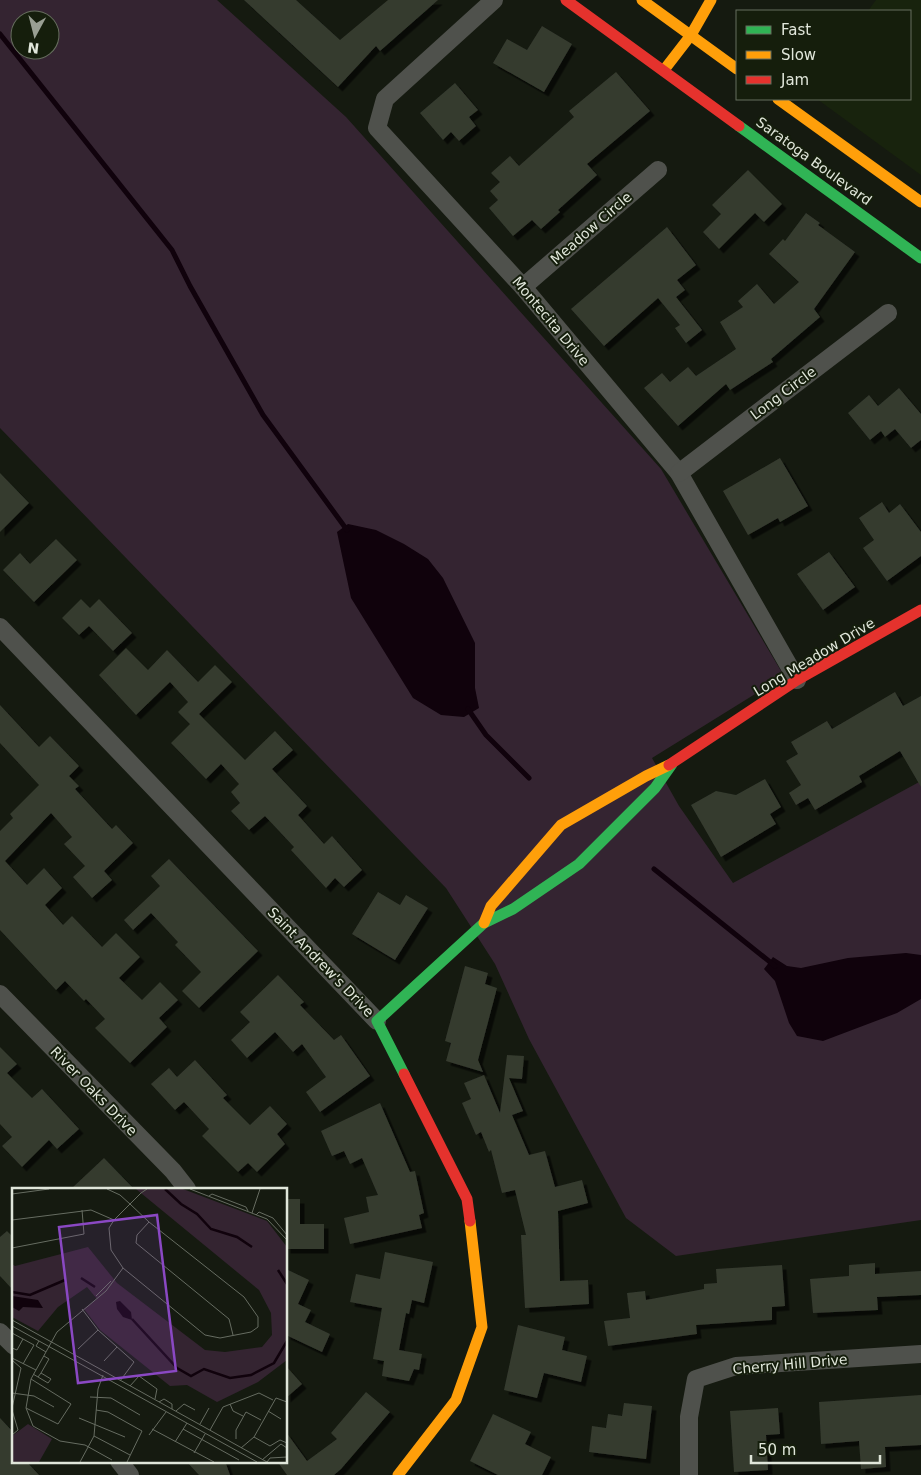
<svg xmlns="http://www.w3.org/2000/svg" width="921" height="1475" font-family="'DejaVu Sans',sans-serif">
<defs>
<filter id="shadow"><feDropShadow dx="4.5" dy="4.5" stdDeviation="0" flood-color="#0009"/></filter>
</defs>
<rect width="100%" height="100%" fill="#151a10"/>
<!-- built -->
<polygon fill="#18230d" points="876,0 921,0 921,175 817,99 910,99 910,11 868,11"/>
<!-- green -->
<path fill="#342431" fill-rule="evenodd" d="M0,0h217l129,117 315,352 123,207 -132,82 27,48 54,77 188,-102v439l-245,36 -50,-38 -97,-179 -34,-75 -49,-76 -446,-460zM20,20h30v30h-30z"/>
<!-- water -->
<g fill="#10020c">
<polygon points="348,524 376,530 404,544 428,559 443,578 475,643 475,688 479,708 464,717 441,715 413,698 351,598 337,532"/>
<polygon points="906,953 921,955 921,999 897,1013 823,1041 797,1036 789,1023 775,981 764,969 773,957 787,966 801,968 848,958"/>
</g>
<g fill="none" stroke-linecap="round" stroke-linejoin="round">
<!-- stream -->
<g stroke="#10020c" stroke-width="5">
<polyline points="0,34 172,250 190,286 263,415 347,530"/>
<polyline points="468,709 486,735 529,778"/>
<polyline points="654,869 775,966"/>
</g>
</g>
<!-- building -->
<g fill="#353a2f" filter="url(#shadow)">
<polygon points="244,0 296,0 340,40 388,0 438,0 380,51 376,46 338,87"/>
<polygon points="542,26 572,44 544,92 493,63 507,39 527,50"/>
<polygon points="616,72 650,111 587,164 597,175 558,210 560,212 541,229 532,220 513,236 489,208 498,200 490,191 500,182 491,173 510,156 519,166 574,117 569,111"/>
<polygon points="455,83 478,110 469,117 476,126 459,141 451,132 443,140 420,113"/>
<polygon points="748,170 782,204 764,222 755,213 719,249 703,232 721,214 712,205"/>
<polygon points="806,213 820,223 818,225 855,252 814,309 820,317 771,359 773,362 730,390 726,384 678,426 644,388 662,373 670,382 688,367 696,376 736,349 720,322 743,307 738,301 757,284 774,304 799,282 769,254 783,239 785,241"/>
<polygon points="667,227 696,265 677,280 685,290 676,297 702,330 686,343 675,328 680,325 658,298 604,346 571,309"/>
<polygon points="899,388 921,414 921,440 911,448 895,429 885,437 881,431 870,440 848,413 869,395 878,406"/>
<polygon points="780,458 808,506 780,522 778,518 748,535 723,491"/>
<polygon points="0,473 29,503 0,532"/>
<polygon points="882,502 889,513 900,504 921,532 921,556 887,581 863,548 874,540 859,518"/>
<polygon points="56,539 77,560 34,602 3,570 20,553 30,564"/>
<polygon points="829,552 855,587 823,610 797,574"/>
<polygon points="81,599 90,608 99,599 132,633 113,651 89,626 79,635 62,618"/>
<polygon points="126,648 148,670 167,650 198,682 215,665 232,682 199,714 245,760 275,731 293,750 272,769 307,806 298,815 324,844 332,836 362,870 344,887 335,878 326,888 291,850 294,847 265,816 249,830 231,811 240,803 231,792 239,784 221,764 206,779 171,743 190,724 178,712 188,702 170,682 136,715 99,675"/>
<polygon points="895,692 903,706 921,696 921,787 900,751 859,776 862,782 815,810 808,798 796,805 789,793 801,785 786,761 798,754 791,742 827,721 832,729"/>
<polygon points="0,705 39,747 50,736 79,766 69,776 79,786 75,789 112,829 116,825 133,843 104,871 112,880 92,898 73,877 85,866 64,844 72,837 51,813 5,861 27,885 44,868 62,888 45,905 63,925 72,916 102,947 116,933 140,957 119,978 142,1000 160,982 178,1000 159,1018 167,1027 130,1063 95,1028 105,1019 86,999 84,1001 65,981 56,990 0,930 0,831 13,818 10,814 39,785 0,743"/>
<polygon points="765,779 781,807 770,814 776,824 721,857 691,805 716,791 736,795"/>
<polygon points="169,859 258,951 199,1008 182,991 201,972 175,945 178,942 151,913 133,930 124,920 160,886 151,876"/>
<polygon points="378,892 400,905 406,895 428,908 395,960 352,934"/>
<polygon points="465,966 488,973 485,984 497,988 478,1060 483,1072 446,1061 451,1043 445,1041"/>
<polygon points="278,975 304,1002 300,1005 334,1040 341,1035 370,1076 320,1112 306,1092 326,1077 302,1044 293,1052 275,1032 247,1058 231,1040 250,1022 240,1012"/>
<polygon points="0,1047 17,1064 7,1073 32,1098 42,1089 79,1129 57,1149 49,1140 22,1167 2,1146 12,1137 0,1124"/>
<polygon points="507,1055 524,1056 522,1079 509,1078 523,1111 512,1115 529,1155 545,1151 555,1187 582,1180 588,1203 558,1211 560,1281 588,1280 589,1304 525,1308 521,1235 526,1235 515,1190 502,1193 491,1150 489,1152 481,1132 476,1135 462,1103 471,1099 464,1083 484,1075 500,1113"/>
<polygon points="195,1060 227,1095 223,1098 250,1125 270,1106 287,1124 277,1134 285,1144 257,1172 248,1163 238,1172 202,1136 209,1129 184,1102 175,1110 151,1084 169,1068 177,1077"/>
<polygon points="380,1103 410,1172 415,1171 424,1213 419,1215 422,1228 350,1244 344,1218 369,1212 366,1197 378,1195 362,1158 350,1164 344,1151 332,1156 321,1131"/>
<polygon points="104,1158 134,1189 71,1189"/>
<polygon points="286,1199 300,1199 300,1224 324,1224 324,1249 286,1249"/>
<polygon points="7,1231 14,1238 14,1291 0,1276 0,1237"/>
<polygon points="385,1252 433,1262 424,1303 412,1300 409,1314 406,1313 399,1350 422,1354 419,1370 414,1369 409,1381 382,1376 384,1361 373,1359 382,1308 350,1302 356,1274 380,1279"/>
<polygon points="875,1263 875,1274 921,1271 921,1295 877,1297 878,1310 813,1313 810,1279 849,1276 849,1265"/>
<polygon points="782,1265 785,1306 772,1307 772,1320 696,1325 697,1334 608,1346 604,1321 630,1318 627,1293 645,1291 646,1300 704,1289 704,1284 717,1283 716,1269"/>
<polygon points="286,1269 309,1280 298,1304 311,1310 305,1322 330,1334 322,1352 286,1335"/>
<polygon points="518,1325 565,1337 562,1350 587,1356 581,1382 544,1373 537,1398 504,1390"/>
<polygon points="286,1366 302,1384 286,1398"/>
<polygon points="366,1392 390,1412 341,1469 334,1475 287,1475 277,1461 286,1461 286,1432 307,1461 337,1439 331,1433"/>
<polygon points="921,1395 921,1445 885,1447 886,1467 861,1469 859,1441 821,1444 819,1402"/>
<polygon points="624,1403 652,1406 646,1459 589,1452 592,1426 606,1428 608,1414 622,1416"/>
<polygon points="778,1408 780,1434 766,1435 768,1470 734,1472 730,1411"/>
<polygon points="493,1414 531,1432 525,1444 551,1457 542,1475 498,1475 470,1461"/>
<polygon points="0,1418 14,1433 14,1461 26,1461 39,1475 0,1475"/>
<polygon points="186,1461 225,1461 230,1475 199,1475"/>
</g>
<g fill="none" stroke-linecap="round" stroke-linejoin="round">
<!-- street -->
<g stroke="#4f514c" stroke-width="18">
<polyline points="494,0 385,99 377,128 523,287 679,473 797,680"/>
<polyline points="523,287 658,170"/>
<polyline points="679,473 888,313"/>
<polyline points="0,627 377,1021"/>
<polyline points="0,994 173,1171 187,1189"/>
<polyline points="0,1332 14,1346"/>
<polyline points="119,1461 130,1475"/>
<polyline points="689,1475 689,1417 696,1379 736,1366 921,1354"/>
</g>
<!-- fast -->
<g stroke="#30b455" stroke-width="11">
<polyline points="739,126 921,258"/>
<polyline points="404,1074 377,1021 484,923 513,909 579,864 655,788 672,764"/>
</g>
<!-- slow -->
<g stroke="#ff9f0a" stroke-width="11">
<polyline points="642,0 737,69"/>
<polyline points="664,70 691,35 711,0"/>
<polyline points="778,99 921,202"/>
<polyline points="484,923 491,906 561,825 646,776 669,765"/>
<polyline points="398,1475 456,1400 482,1327 470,1221"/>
</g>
<!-- jam -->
<g stroke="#e5322d" stroke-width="11">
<polyline points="566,0 739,126"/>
<polyline points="669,765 797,680 921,610"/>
<polyline points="404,1074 467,1199 470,1221"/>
</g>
</g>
<g text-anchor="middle" stroke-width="4" stroke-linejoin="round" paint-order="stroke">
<!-- street labels -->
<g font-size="14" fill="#e0e6da" stroke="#151e0c">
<text transform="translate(814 161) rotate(36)" y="5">Saratoga Boulevard</text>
<text transform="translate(591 228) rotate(-41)" y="5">Meadow Circle</text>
<text transform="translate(551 321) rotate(50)" y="5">Montecita Drive</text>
<text transform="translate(783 393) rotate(-37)" y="5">Long Circle</text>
<text transform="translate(814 657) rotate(-31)" y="5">Long Meadow Drive</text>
<text transform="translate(321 962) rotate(46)" y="5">Saint Andrew's Drive</text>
<text transform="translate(94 1091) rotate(46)" y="5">River Oaks Drive</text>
<text transform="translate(790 1364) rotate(-5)" y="5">Cherry Hill Drive</text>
</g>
</g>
<!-- overview -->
<g transform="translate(12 1188)">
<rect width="275" height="275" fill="#151a10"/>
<path d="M124,1h47l84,32 20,26v113l-29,22 -41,20 -30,-17 -17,1 -70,-56 -16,-21 13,-10 -10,-12 -29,20 -20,24 -26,-14v-53l3,2 73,-19 29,36 88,67 20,2 37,-5 10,-12 -1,-22 -12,-23zM16,236l24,15 -13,23h-27v-26z" fill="#342431"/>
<path d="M0,108l26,4 5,8 -20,-1 -4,4 -7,-4zM108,113l11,11 1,8 -9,-3 -6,-8 -1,-7z" fill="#10020c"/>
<path fill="none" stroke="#10020c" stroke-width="2.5" d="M153,1l16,15 16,10 14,15 26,8 15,10M266,82l9,14M69,90l14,9M0,104l18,3 35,-15M120,131l45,49 14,8 13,-7 26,9 21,-3 23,-12 13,-22"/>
<path fill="none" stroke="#666c61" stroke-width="1" d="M95,1l13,6 10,9 19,18 95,75 14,20v10l-7,5 -31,6 -15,-3 -82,-67 -12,-18 -2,-22 5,-8 27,-27 6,-4M178,1l77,30 20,21M0,6l37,-5M197,8l3,-2 34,13 2,4M240,25l8,-24M244,27l3,-3 14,6 14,17M0,32l79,-10 23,10M137,34l-12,13 -1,8 93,76 4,16M0,60l72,-14 -2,-24M84,108l15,-15M70,121l16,21 36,32 -14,19M0,132l255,142M0,138l245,136M0,145l22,12 -11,19M27,153l-3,5 10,6M0,160l5,2 6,-11M66,161l20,-19M0,170l24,12M0,172l9,8 -9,40M92,173l13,-14M21,186l5,3 3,-4 8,-14 -5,-3M26,189l10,6 3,-4 -10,-6M118,198l9,-10 18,13 -2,10M0,205l22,3 20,11M78,209l21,1 29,17M147,214l5,-3 8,5v5M275,214l-11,-4 -22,39 16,9 10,-6 7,3M218,216l3,7 10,5M14,220l32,16 13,-20 -40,-25M0,222l6,20 -6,5M84,222l12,2 34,19 -15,31M164,223l8,-7 11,6M256,223l13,8M67,230l46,19M188,236l9,-16M140,241l62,33M171,241l56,31M198,242l13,-23 36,-14 14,7M137,247l17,-23M82,248l36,19M224,251v-9l10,-18 15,8M163,254l12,-19M229,260l13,-11M182,265l11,-19M100,272l-27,-15 -25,-4 -27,-15 -7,-18 5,-29 26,-47 49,-41 17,-23M250,272l19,-16 6,4M68,274l14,-26 4,-47 5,-14M255,274l3,-4 17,-1"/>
<path fill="#8a48c3" fill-opacity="0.15" stroke="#8a48c3" stroke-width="2.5" d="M145,27l19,156 -98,12 -19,-156z"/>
<rect width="275" height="275" fill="none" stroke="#e0e6da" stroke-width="2.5"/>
</g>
<!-- legend -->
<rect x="736" y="10" width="175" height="90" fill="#151e0c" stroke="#666e5e"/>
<rect x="746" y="26" width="25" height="8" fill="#30b455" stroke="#666e5e"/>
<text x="781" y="35" font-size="15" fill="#e0e6da">Fast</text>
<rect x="746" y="51" width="25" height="8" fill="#ff9f0a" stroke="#666e5e"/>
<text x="781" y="60" font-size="15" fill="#e0e6da">Slow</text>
<rect x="746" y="76" width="25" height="8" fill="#e5322d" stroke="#666e5e"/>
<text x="781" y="85" font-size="15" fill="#e0e6da">Jam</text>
<!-- north arrow -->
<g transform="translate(35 35) rotate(187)"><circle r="24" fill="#151e0c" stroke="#666e5e"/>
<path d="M0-4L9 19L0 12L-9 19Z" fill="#999f93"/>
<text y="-8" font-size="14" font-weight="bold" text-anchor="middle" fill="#e0e6da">N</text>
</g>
<!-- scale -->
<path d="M751 1455v8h129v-8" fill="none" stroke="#e0e6da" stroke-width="2.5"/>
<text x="758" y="1455" font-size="15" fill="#e0e6da" stroke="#151e0c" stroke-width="4" paint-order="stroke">50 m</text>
</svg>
